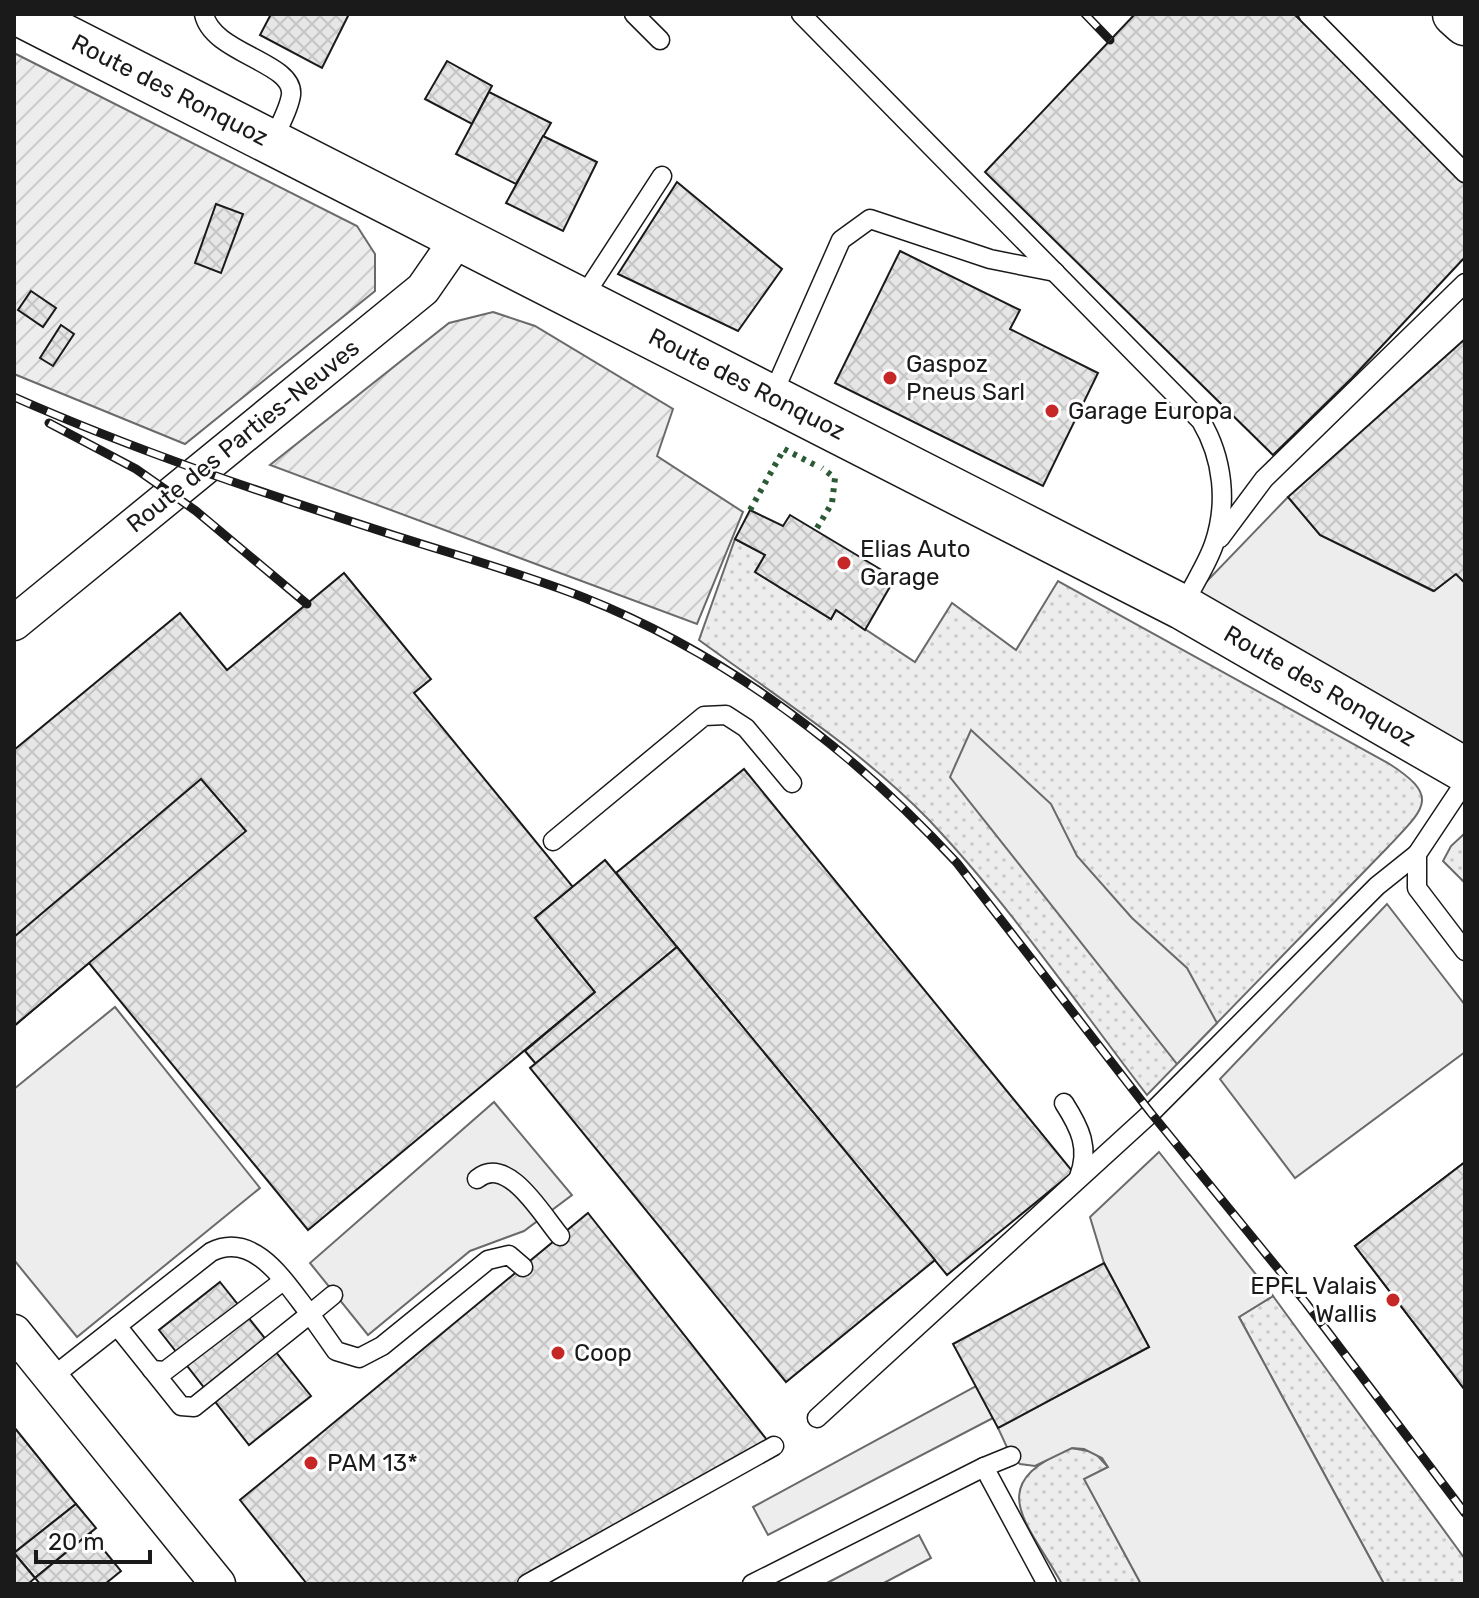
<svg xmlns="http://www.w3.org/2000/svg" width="1479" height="1598" font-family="Rubik,sans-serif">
<defs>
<pattern id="grass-dots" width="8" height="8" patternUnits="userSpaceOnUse" patternTransform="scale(2)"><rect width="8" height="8" fill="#ededed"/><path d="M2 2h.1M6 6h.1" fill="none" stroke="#cbcbcb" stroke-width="1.8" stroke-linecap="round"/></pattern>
<pattern id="garden-furrows" width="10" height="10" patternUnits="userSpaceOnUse" patternTransform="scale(2)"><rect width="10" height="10" fill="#ededed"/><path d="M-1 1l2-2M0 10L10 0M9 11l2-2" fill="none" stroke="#cbcbcb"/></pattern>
<pattern id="building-cross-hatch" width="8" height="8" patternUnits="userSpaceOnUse" patternTransform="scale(2)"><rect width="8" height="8" fill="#e6e6e6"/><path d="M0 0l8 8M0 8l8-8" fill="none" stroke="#c5c5c5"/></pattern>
</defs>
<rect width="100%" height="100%" fill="#fff"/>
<!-- grass -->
<g fill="url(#grass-dots)" stroke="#6a6a6a" stroke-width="2">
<path d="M735,539l30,16 -10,17 76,47 5,-9 79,52 37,-59 64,47 42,-69 330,182c52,33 38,44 1,83l-242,249c-71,-92 -138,-191 -219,-276 -68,-70 -151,-122 -229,-179z"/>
<polygon points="1465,833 1465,883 1443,861 1451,846"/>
<polygon points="1273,1296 1465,1559 1465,1584 1384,1584 1239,1317"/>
<path d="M1071,1448l23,4 14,15 -23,13 56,104h-79c-35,-63 -80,-99 9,-136z"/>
</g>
<!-- built -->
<g fill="#ededed" stroke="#6a6a6a" stroke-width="2">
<polygon points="1288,497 1320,535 1433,591 1456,574 1465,583 1465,773 1182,607"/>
<polygon points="971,730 1051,804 1077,856 1132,918 1187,968 1217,1023 1177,1064 950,777"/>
<polygon points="1387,904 1465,1005 1465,1052 1295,1178 1220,1079"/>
<polygon points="115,1007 260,1188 77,1337 14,1260 14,1089"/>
<polygon points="494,1102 572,1195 524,1231 470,1251 368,1335 310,1263"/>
<polygon points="1159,1152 1273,1296 1239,1317 1384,1584 1141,1584 1084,1479 1108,1467 1102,1458 1084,1449 1072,1448 1035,1466 1020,1464 1011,1456 998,1428 1149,1347 1104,1263 1090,1217"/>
<polygon points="976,1386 993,1418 768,1535 753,1507"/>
<polygon points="919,1535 931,1558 882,1584 825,1584"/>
</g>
<!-- garden -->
<g fill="url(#garden-furrows)" stroke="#6a6a6a" stroke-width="2">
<polygon points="14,53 357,226 375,254 375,291 185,444 14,374"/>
<polygon points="493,312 535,326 673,409 657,456 743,512 697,624 270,465 449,323"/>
</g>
<!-- building -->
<g fill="url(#building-cross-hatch)" stroke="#1a1a1a" stroke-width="2">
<polygon points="271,14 349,14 322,68 260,35"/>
<polygon points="1135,14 1294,14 1465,179 1465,257 1352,378 1273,455 985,172"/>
<polygon points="447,61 492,86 472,124 425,99"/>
<polygon points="489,92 551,123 516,184 456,154"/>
<polygon points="543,136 597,162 563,231 506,203"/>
<polygon points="677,182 782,269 738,331 618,274"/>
<polygon points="216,204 243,214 221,273 195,263"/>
<polygon points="900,251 1020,310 1010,329 1098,373 1043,486 835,383"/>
<polygon points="31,291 56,308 43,327 18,310"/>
<polygon points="61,325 74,334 53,366 40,358"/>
<polygon points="1465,339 1465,583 1456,574 1434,591 1320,535 1288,497"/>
<polygon points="750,510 783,526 790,515 895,578 865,630 836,610 831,619 755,572 765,555 735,539"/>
<polygon points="344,573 431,679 414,693 573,887 535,918 595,992 308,1230 89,963 14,1026 14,750 180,613 227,670"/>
<polygon points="744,769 1073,1172 947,1275 616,873"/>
<polygon points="201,779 246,831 14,1026 14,937"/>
<polygon points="605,860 677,947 536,1064 525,1051 595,992 535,918"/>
<polygon points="677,947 935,1260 786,1382 530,1068"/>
<polygon points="1465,1162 1465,1254 1448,1266 1465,1288 1465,1390 1355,1246"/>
<polygon points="1465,1162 1465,1390 1355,1246"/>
<polygon points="588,1213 767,1440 528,1584 307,1584 240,1500"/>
<polygon points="1104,1263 1149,1347 998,1428 953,1344"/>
<polygon points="220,1282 311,1396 249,1445 159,1330"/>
<polygon points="14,1427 76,1504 14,1553"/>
<polygon points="76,1504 96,1528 35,1578 14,1553"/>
<polygon points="90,1533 121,1571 105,1584 40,1584 35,1578"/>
<polygon points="14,1553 35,1578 28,1584 14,1584"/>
</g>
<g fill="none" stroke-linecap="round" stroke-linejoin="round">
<!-- lane casing -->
<g stroke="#1a1a1a" stroke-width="21">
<g id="lane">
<path d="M204,14c8,40 91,48 87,81 -2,15 -13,33 -19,47"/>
<polyline points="634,14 660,40"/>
<path d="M801,14l400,407c22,37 27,82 13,123 -7,21 -22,42 -31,63"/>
<polyline points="1308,14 1465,173"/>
<polyline points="582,299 662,176"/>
<polyline points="772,396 841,240 870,219 990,259 1055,272"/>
<polyline points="1220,538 1264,479 1465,283"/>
<polyline points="1465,782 1417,854 1417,888 1465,951"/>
<polyline points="553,841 704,716 726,715 746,728 792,783"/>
<path d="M1064,1103c16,25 26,45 15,74"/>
<path d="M477,1179c31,-25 65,36 83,57"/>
<polyline points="117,1326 181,1406 194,1407 310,1314 336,1351 359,1358 382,1346 488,1260 509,1255 523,1267"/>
<polyline points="152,1370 165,1371 283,1281"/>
<path d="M51,1378l160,-126c44,-22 75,32 99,62l23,-19"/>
<polyline points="817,1418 1151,1113 1377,886 1417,854"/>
<polyline points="984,1467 1011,1456"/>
<polyline points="527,1584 774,1446"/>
<polyline points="752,1584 984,1467 1047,1584"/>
</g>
</g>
<!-- street casing -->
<g stroke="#1a1a1a" stroke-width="37">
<g id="street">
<polyline points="14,623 423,289 459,237"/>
<polyline points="14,1332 218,1584"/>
</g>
</g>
<!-- secondary casing -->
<g stroke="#1a1a1a" stroke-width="47">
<polyline id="secondary" points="20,14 1182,607 1465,770"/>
</g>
<!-- highway casing -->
<g stroke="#1a1a1a" stroke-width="47">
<polyline id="highway" points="1455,14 1465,23"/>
</g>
<!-- lane -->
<use href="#lane" stroke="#fff" stroke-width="18"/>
<!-- street -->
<use href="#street" stroke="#fff" stroke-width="34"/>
<!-- secondary -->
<use href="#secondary" stroke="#fff" stroke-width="44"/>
<!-- highway -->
<use href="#highway" stroke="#fff" stroke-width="44"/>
<!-- rail casing -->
<g stroke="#1a1a1a" stroke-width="9">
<g id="rail">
<polyline points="1085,14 1110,40"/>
<path d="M14,397c122,54 249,96 376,137 65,21 131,39 195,64 143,57 268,153 372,265l194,250 155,190 159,210"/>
<polyline points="49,423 136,469 196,511 307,604"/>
</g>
</g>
<!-- rail -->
<use href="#rail" stroke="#fff" stroke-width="6" stroke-dasharray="18" stroke-linecap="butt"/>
<!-- hedge -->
<g stroke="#2b5a34" stroke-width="6" stroke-dasharray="4 6" stroke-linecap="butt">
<polyline points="750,510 784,449 815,465"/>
<polyline points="817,528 832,503 835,478 822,468"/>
</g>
</g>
<!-- markers -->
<g fill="#c62828" stroke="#fff" stroke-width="3">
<circle cx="890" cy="378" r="8"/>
<circle cx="1052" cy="411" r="8"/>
<circle cx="844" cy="563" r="8"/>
<circle cx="1393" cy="1300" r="8"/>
<circle cx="558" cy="1353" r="8"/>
<circle cx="311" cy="1463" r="8"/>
</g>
<g text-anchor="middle" stroke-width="6" stroke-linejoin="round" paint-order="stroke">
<!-- street labels -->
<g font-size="24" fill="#1a1a1a" stroke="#fff">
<text transform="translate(170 90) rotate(27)" y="8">Route des Ronquoz</text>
<text transform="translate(747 384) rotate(27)" y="8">Route des Ronquoz</text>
<text transform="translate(243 436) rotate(-39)" y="8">Route des Parties-Neuves</text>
<text transform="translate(1320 686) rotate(30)" y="8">Route des Ronquoz</text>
</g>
<!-- poi labels -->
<g font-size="24" fill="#1a1a1a" stroke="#fff" text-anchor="start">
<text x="906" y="372">Gaspoz<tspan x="906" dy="28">Pneus Sarl</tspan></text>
<text x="1068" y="419">Garage Europa</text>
<text x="860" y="557">Elias Auto<tspan x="860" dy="28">Garage</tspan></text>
<text x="1377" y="1294" text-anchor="end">EPFL Valais<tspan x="1377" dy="28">Wallis</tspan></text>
<text x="574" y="1361">Coop</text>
<text x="327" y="1471">PAM 13*</text>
</g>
</g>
<!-- border -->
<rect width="1479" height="1598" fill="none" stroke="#1a1a1a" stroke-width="32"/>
<!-- scale -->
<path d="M36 1550v12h114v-12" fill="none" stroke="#1a1a1a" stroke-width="4"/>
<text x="48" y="1550" font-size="24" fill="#1a1a1a" stroke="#ffffff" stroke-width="6" paint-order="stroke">20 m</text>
</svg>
